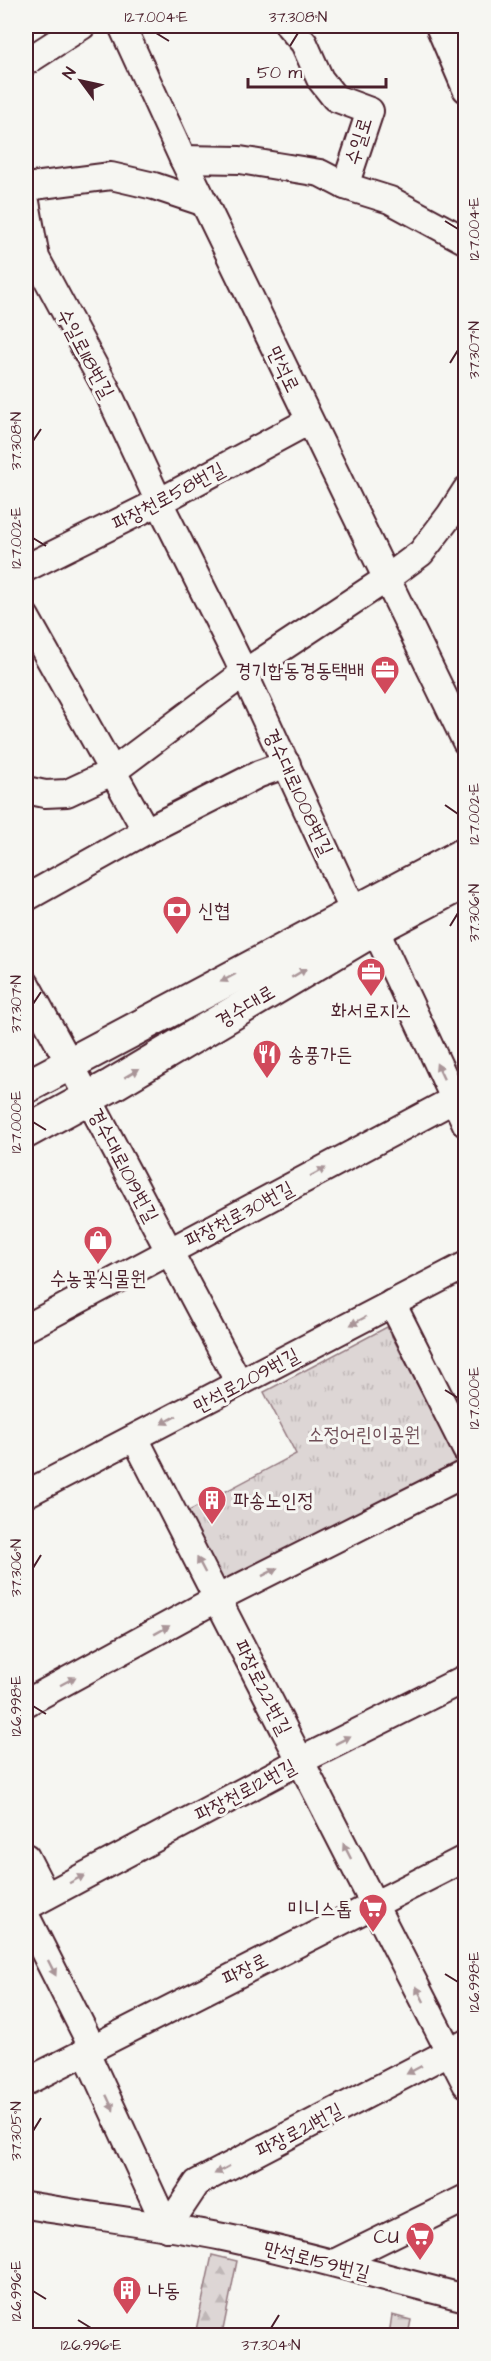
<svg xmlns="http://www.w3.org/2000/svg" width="491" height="2361" font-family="'Architects Daughter','Poor Story',sans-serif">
<defs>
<pattern id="grass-tufts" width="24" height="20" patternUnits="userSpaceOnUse" patternTransform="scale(1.5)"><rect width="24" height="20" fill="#ddd6d5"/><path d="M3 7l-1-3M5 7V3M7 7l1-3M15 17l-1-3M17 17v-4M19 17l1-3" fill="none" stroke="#bfb7b7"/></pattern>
<pattern id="forest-firs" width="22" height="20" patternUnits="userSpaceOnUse" patternTransform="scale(1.5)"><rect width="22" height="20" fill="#ddd6d5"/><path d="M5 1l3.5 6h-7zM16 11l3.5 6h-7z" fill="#bfb7b7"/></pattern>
</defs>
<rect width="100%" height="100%" fill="#f6f6f2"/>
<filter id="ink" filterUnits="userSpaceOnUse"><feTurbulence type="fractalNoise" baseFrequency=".0167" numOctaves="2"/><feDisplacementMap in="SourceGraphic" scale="12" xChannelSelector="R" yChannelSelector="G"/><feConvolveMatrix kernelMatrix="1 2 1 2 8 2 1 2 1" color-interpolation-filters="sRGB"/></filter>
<g filter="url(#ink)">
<!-- grass -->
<polygon fill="url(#grass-tufts)" stroke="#947a80" stroke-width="1.5" points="387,1327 460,1466 224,1591 183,1514 296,1454 264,1392"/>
<!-- forest -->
<g fill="url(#forest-firs)" stroke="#947a80" stroke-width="1.5">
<polygon points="212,2255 237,2261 222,2335 195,2335"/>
<polygon points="392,2315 411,2320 408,2335 389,2335"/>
</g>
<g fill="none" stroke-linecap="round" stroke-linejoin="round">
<!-- minor casing -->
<g stroke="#4a1f2b" stroke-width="30">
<g id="minor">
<polyline points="122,26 183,159 466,742"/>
<polyline points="289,26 304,43 320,79 335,98 370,111 345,186"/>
<polyline points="439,26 466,89"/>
<polyline points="26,62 82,26"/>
<polyline points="183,159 240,160 320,173 345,186 390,200 466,241"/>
<polyline points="26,187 111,176 154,186 205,203"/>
<polyline points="26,202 36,258 106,388 159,502 237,658 354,912"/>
<polyline points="26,568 159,502 309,421"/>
<polyline points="26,617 146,831"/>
<polyline points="26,790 45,794 67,793 112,772 244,673 386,579 421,553 450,515 466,490"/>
<polyline points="26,898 146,831 259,774 287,764"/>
<polyline points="375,929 466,1124"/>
<polyline points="26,984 76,1075 239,1383"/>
<polyline points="392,1303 466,1450"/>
<polyline points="26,1328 453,1100"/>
<polyline points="135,1438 466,2084"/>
<polyline points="26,1494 466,1265"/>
<polyline points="26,1703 218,1598 466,1473"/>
<polyline points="26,1857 46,1896"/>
<polyline points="26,1907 300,1761 466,1678"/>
<polyline points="26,1916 92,2047"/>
<polyline points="85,2050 167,2228"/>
<polyline points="26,2082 466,1858"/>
<path d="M26,2205c65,11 132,19 197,32 82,17 162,41 243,61"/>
<polyline points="167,2228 197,2183 466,2043"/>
<polyline points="336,2262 466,2198"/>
</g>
</g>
<!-- major casing -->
<g stroke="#4a1f2b" stroke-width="36">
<g id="major">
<polyline points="26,1087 466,853"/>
<polyline points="26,1132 112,1085 375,929 466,881"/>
</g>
</g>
<!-- minor -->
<use href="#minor" stroke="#f6f6f2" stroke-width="26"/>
<!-- major -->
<use href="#major" stroke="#f6f6f2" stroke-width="32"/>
</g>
<!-- one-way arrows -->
<defs><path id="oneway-solid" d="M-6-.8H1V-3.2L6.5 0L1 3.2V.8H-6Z" transform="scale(1.5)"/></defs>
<g fill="#a99598">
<use href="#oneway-solid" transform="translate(299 973) rotate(-31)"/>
<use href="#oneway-solid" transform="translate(228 978) rotate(152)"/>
<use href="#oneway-solid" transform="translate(440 1071) rotate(-115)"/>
<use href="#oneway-solid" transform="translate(132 1073) rotate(-31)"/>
<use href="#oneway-solid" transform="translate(318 1172) rotate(-28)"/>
<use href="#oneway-solid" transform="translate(358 1321) rotate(152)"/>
<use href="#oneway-solid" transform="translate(169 1420) rotate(152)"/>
<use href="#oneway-solid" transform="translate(201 1565) rotate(-118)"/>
<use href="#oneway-solid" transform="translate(270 1572) rotate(-27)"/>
<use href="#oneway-solid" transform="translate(162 1630) rotate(-29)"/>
<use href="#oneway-solid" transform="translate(68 1681) rotate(-28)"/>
<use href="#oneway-solid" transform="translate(343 1740) rotate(-27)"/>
<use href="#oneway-solid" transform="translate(347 1851) rotate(-117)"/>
<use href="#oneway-solid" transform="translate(77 1879) rotate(-28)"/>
<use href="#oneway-solid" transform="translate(52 1968) rotate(63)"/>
<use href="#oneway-solid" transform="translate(420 1994) rotate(-117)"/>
<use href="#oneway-solid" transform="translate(414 2070) rotate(152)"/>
<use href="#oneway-solid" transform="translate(110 2103) rotate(65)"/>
<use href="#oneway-solid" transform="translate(222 2170) rotate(152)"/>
</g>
</g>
<!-- ticks -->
<path fill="none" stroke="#4a1f2b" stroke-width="2" d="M156,33l13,8M290,46l8,-13M445,221l13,8M450,363l8,-13M33,441l8,-12M33,538l13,8M445,805l13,9M450,926l8,-13M33,1004l8,-12M33,1122l13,8M445,1390l13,8M33,1568l8,-13M33,1706l13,8M445,1974l13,8M33,2131l8,-13M33,2291l13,8M78,2320l13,8M271,2328l8,-13"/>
<!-- icons -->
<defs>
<g id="office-pin" transform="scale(1.5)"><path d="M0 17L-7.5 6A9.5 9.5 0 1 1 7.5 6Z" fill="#d1495b" stroke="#f6f6f2"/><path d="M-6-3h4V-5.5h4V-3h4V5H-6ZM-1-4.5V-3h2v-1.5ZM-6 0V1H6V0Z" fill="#fff"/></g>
<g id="bank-pin" transform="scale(1.5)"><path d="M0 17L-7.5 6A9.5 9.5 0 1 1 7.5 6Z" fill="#d1495b" stroke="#f6f6f2"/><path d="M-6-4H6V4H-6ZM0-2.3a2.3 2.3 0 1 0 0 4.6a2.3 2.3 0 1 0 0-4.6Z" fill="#fff"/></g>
<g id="restaurant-pin" transform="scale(1.5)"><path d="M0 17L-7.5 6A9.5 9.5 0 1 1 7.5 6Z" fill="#d1495b" stroke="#f6f6f2"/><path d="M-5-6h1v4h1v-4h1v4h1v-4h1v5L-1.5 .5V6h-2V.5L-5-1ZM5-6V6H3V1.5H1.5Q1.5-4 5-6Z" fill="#fff"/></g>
<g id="shop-pin" transform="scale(1.5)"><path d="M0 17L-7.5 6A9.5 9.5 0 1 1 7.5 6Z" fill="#d1495b" stroke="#f6f6f2"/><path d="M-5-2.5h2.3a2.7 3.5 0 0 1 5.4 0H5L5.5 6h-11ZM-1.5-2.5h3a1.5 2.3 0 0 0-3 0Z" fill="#fff"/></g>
<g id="building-pin" transform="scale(1.5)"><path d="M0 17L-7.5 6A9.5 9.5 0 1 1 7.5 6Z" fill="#d1495b" stroke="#f6f6f2"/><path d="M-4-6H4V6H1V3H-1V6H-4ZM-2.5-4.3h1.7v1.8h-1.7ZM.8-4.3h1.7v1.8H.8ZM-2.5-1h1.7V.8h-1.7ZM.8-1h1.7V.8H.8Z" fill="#fff"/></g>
<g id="supermarket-pin" transform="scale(1.5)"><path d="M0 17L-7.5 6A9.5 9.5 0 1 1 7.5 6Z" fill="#d1495b" stroke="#f6f6f2"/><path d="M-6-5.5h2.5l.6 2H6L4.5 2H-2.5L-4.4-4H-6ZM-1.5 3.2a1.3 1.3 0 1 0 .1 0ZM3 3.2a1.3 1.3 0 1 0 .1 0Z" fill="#fff"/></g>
</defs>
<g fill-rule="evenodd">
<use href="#office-pin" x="385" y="670"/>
<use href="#bank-pin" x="177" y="910"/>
<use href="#office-pin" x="371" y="972"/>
<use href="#restaurant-pin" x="267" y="1054"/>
<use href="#shop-pin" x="98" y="1240"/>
<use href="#building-pin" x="212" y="1500"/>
<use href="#supermarket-pin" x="373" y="1908"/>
<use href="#supermarket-pin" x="420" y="2236"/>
<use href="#building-pin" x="127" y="2290"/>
</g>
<g text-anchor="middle" stroke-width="6" stroke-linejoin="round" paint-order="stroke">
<!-- street labels -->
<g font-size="20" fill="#4a1f2b" stroke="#f6f6f2">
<text transform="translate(358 141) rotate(-73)" y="7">수일로</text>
<text transform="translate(86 353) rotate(62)" y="7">수일로118번길</text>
<text transform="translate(284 369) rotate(64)" y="7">만석로</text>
<text transform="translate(168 496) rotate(-28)" y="7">파장천로58번길</text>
<text transform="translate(299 792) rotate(65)" y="7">경수대로1008번길</text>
<text transform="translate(245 1006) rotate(-31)" y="7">경수대로</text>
<text transform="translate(124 1165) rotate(62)" y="7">경수대로1019번길</text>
<text transform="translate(239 1214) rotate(-28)" y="7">파장천로30번길</text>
<text transform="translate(246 1380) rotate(-28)" y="7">만석로209번길</text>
<text transform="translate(263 1687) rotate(63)" y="7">파장로22번길</text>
<text transform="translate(245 1790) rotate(-28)" y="7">파장천로12번길</text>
<text transform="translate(245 1969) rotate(-27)" y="7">파장로</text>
<text transform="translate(299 2130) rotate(-28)" y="7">파장로21번길</text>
<text transform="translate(317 2260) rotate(14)" y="7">만석로159번길</text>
</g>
<!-- poi labels -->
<g font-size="20" fill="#4a1f2b" stroke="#f6f6f2" text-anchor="start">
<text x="364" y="677" text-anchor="end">경기합동경동택배</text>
<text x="198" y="917">신협</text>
<text x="371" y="1017" text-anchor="middle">화서로지스</text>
<text x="288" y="1061">송풍가든</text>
<text x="98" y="1285" text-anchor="middle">수농꽃식물원</text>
<text x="233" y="1507">파송노인정</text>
<text x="352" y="1915" text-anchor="end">미니스톱</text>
<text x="399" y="2243" text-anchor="end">CU</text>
<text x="148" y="2297">나동</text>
</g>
<!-- park labels -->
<g font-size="20" fill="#6f4d56" stroke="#f6f6f2">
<text x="364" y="1441">소정어린이공원</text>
</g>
</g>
<!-- margin -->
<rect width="491" height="2361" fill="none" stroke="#f6f6f2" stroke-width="66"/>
<!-- north arrow -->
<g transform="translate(81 81) rotate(303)" stroke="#f6f6f2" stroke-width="4.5" paint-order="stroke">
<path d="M0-4.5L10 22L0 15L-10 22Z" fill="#4a1f2b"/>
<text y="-9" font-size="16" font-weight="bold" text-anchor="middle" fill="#4a1f2b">N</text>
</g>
<!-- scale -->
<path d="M248 78v9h138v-9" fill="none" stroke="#4a1f2b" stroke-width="3"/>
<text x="257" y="78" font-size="18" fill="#4a1f2b" stroke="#f6f6f2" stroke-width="4.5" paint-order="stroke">50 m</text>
<rect x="33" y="33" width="425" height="2295" fill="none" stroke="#4a1f2b" stroke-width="2"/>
<g font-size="15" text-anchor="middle" fill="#4a1f2b">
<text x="156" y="22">127.004°E</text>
<text x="298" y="22">37.308°N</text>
<text transform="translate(474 229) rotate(-90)" y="5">127.004°E</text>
<text transform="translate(474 350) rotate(-90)" y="5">37.307°N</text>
<text transform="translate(16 441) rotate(-90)" y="5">37.308°N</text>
<text transform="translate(16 538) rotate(-90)" y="5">127.002°E</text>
<text transform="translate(474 814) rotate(-90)" y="5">127.002°E</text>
<text transform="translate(474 913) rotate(-90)" y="5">37.306°N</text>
<text transform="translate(16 1004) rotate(-90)" y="5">37.307°N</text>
<text transform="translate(16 1122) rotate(-90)" y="5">127.000°E</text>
<text transform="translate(474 1398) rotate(-90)" y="5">127.000°E</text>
<text transform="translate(16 1568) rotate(-90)" y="5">37.306°N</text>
<text transform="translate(16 1706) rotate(-90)" y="5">126.998°E</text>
<text transform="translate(474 1982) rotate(-90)" y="5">126.998°E</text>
<text transform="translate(16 2131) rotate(-90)" y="5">37.305°N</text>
<text transform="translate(16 2291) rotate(-90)" y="5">126.996°E</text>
<text x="91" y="2350">126.996°E</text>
<text x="271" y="2350">37.304°N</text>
</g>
</svg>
